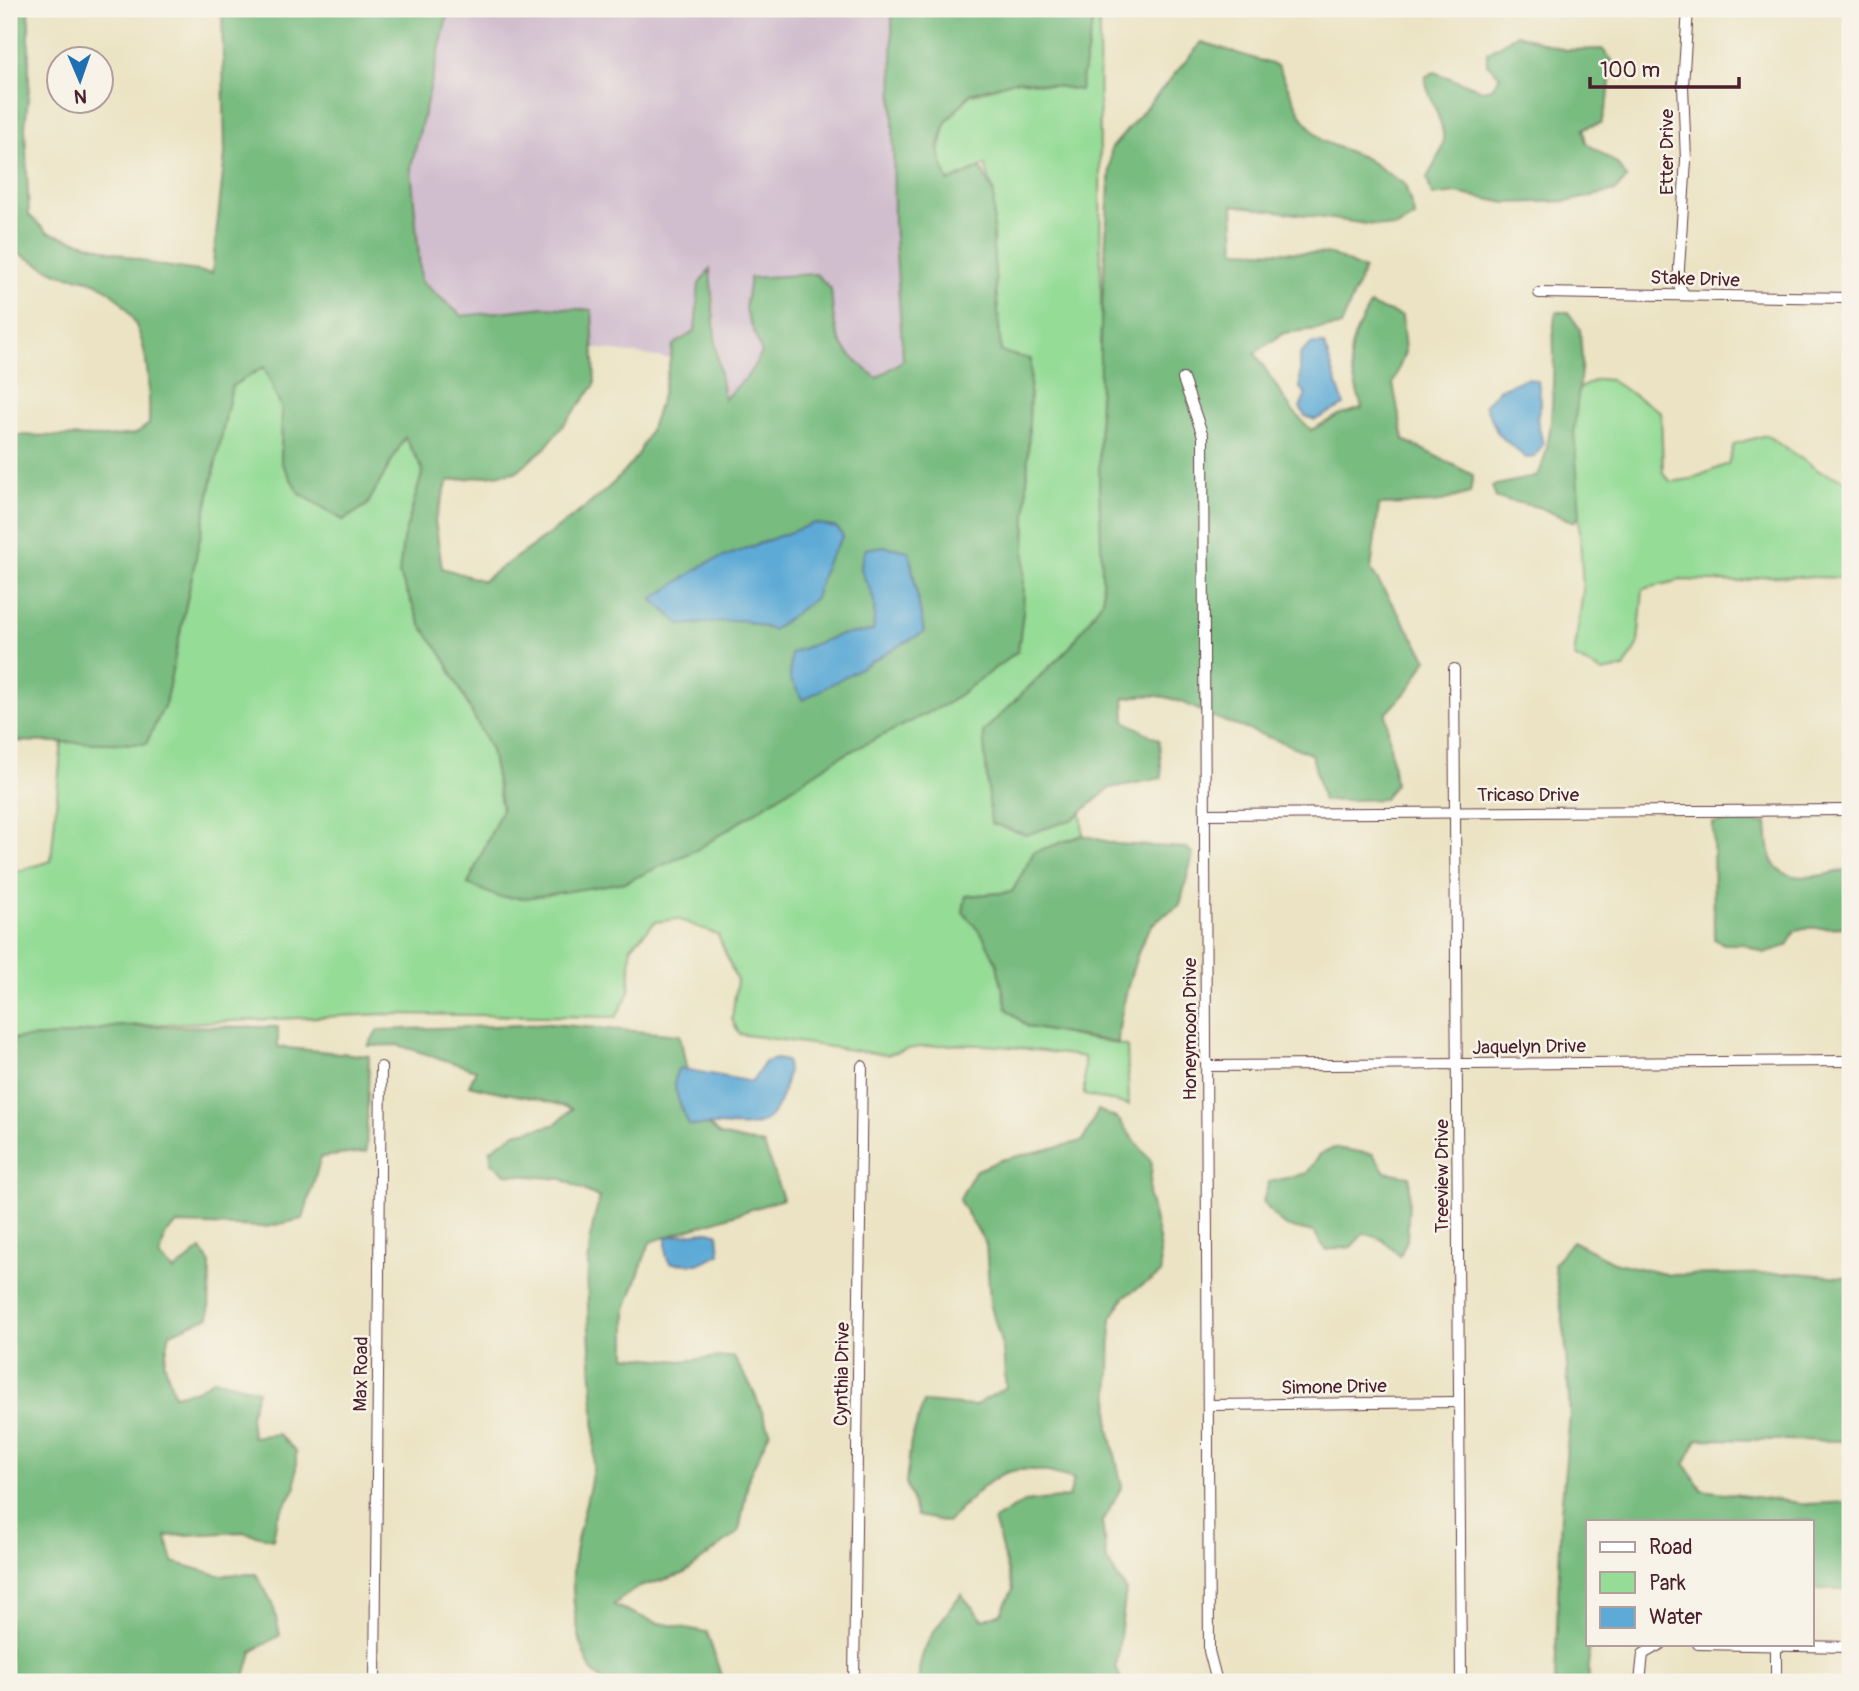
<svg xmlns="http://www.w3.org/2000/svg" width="1859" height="1691" font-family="Pangolin,sans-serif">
<rect width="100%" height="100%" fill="#f7f3e8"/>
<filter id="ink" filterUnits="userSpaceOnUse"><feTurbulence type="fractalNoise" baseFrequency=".0143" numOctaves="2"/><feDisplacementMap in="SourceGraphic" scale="14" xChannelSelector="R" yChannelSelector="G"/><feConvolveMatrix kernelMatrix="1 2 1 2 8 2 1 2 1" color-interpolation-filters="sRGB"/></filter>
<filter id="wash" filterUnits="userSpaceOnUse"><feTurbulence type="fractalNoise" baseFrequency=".00686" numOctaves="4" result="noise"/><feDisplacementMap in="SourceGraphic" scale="28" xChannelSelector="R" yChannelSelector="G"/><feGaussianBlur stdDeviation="1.57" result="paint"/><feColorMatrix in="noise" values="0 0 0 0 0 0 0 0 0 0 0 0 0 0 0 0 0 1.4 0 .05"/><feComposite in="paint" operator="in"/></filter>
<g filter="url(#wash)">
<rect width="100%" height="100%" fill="#ebe3c3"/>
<!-- industrial -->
<polygon fill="#d0bdcd" points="449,9 892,9 894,223 904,360 877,378 857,363 835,336 831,289 745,309 762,352 747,377 724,400 710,270 699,284 695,331 673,345 671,359 594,348 592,311 545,307 462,316 420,281 411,167"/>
<!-- green -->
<g fill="#95dc97" stroke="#707e61" stroke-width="2">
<path d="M1093,19l6,3 4,578 -33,47 -54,52 53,121 12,-7 2,22 -49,17 -22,40 -46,4 -3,16 21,24 13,28 10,45 21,18 99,19 2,59 -45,-10v-38c-56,-9 -144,-22 -197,-2l-148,-21 -7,-15 5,-38 -19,-46 -40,-16 -23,3 -24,25 -2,46 -13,24 -230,-3 -266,12 -59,10 -52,3v-165l42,-13 11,-120 84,3 19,-40 67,-318 33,-19 17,43 -1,52 18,31 45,27 23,-15 38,-68 18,33 -2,155 21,29 49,96 11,59 -34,75 373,-128 107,-53 70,-52 5,-39 8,-252 -30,-7 -8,-106 1,-53 -9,-29 -37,17 -9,-27 7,-33 24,-27 48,-15 62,10z"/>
<polygon points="1598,379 1610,380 1661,412 1663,473 1671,482 1691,479 1728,464 1734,444 1766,435 1821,472 1850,481 1850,578 1765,576 1740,582 1681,580 1643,589 1638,644 1624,668 1602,672 1574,657 1583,591 1574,430 1578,389"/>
</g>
<!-- forest -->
<g fill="#78bc80" stroke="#616e56" stroke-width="2">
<path d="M14,9h15v78l-4,41 4,87 18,17 53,16 57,17 55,8 13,-119 -3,-145h227l-38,158 10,114 41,35 83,-9 47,3 3,75 -50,63 -29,24 -68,9 -13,40 7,47 41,13c41,-31 133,-87 156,-129 19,-34 27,-69 34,-107l22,-14 4,-47 11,-15 6,78 8,52 23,-22 15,-24 -17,-44 5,-31 66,-4 15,15c4,50 4,57 46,89l26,-18 -9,-137 -2,-214h199l2,10 -13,71 -62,-10 -48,14 -24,28 -8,26 10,34 33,-14 13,26 -1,53 8,105 30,7 -8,253 -5,39 -70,52 -107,53 -143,93 -72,33 -100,16 -28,-1 -30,-13 34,-75 -11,-59 -49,-96 -21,-29 -22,-51 4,-34 20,-70 -18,-33 -38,68 -24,15 -44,-27 -18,-31 1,-52 -18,-43 -32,19 -67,318 -19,40 -137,-3v-306l97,2 29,-3 14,-10c1,-50 0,-111 -50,-140 -12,-7 -29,-6 -42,-11 -16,-7 -31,-17 -48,-24z"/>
<path d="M1517,34l48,16 37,-1 10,11 -4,41 -7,22 -18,6 3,14 30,20 11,15 -12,13 -45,10 -64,2 -49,-10 -25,3 -5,-18c5,-10 12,-20 15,-30 7,-22 -15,-49 -17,-71l9,-5 48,18 10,-2 8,-12 -13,-12v-11z"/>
<path d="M1202,42l76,24 24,51 20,24 43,17 40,27 10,32 -20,11 -162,-23 2,45 96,4 33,16 -23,56 -57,7 -29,20 36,56 20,21 28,-15 23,-7c-14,-51 -20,-54 8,-103l32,11 3,36 -12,32 11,56 69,35 -3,18 -35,10 -56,2 -8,65 56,89 -17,29 -24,26 9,70 -11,15 -61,2 -11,-46c-28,-13 -57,-23 -86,-33 -42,-16 -53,-33 -102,-24l1,23 34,19 3,38 -52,10 -37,31 -47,16 -35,-12 -8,-91 87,-85 33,-47 -4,-112 1,-146 11,-193z"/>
<path d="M1556,312h12l12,17 2,32 -8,69 6,84 -6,8 -36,-15 -42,-9 -4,-12 46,-10c16,-36 14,-81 16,-120 0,-16 -2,-29 2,-44z"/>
<path d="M1738,821l29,2c1,13 1,32 9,43 15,19 55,8 74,3v58l-47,1 -8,3 -8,15 -23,7 -21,-9h-19l-10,-5 -1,-116z"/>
<path d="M1083,835l33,9 71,4 6,6 -13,51c-8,6 -20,11 -27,19 -16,17 -35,94 -35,119l-90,-16 -21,-18 -10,-45 -14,-28 -20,-24 3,-16 46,-4 22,-40z"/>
<path d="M550,1024l130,11 15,78 25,22 44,10 19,54 -133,43 -24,67v47l55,5 52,-5 19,32 18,43 -21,45 -10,56 -56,42 -47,14 -23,17 41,17 53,10 16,50h-118c-5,-4 -13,-9 -15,-14 -13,-26 -18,-66 -17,-95 1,-38 18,-76 21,-115 5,-81 -21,-181 6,-260l-38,-19 -56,-5 -14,-11 -2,-13 25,-17 39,-8 18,-16c-33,-13 -68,-14 -103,-24l7,-15 -78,-25 -30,1 10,-16z"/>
<polygon points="120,1026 278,1027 278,1047 369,1056 366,1152 321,1157 303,1219 266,1227 177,1224 165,1235 160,1257 174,1271 201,1249 210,1263 209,1317 170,1333 164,1362 174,1395 197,1390 214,1379 258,1390 250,1415 252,1437 278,1434 296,1451 296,1487 277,1518 273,1539 243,1532 166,1536 173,1562 218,1575 256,1574 273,1604 280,1635 252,1652 244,1680 239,1682 9,1682 9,1039 61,1036"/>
<path d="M1098,1110l20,9 34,44 -3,33 10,43 2,35 -36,22 -14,22 -2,110 13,58 -20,36 5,39 19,29 -10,77 6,15h-203c-3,-34 23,-62 42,-88l22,26 18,-7 12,-24 -19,-69 30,-18 45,-5 5,-18c-72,-22 -77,-5 -127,43l-30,-6 -11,-33 5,-42 13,-39 50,4 32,-19 -3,-37 -13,-47 -4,-59 -27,-44 16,-29 26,-11 82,-19z"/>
<path d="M1334,1148l39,6 12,18 25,4 -3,64 -7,16 -17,-16 -19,-7 -13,14 -25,3 -12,-18c-29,-3 -35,-7 -51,-31l6,-19 38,-9 13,-19z"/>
<polygon points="1572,1241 1613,1262 1669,1275 1798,1273 1850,1278 1850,1441 1698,1439 1685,1464 1702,1490 1808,1504 1850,1502 1850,1589 1812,1589 1812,1521 1588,1521 1589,1682 1555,1682 1561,1512 1570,1414 1565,1335 1554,1264"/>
</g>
<!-- water -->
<g fill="#5daad6" stroke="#546480" stroke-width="2">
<polygon points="1311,344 1324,344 1344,405 1315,420 1305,416 1300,408 1306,394 1300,388 1300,354"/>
<polygon points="1526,378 1538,381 1541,402 1537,419 1543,444 1535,457 1526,458 1498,434 1485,405 1498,390"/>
<polygon points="815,523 837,528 843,536 826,564 815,598 773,630 742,620 681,625 652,599 707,563"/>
<path d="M883,546l26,5 15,81 -121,68 -13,-21 1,-26 48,-18 34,-4c1,-9 2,-20 1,-29 -4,-24 -21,-25 -8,-53z"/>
<path d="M776,1059l10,2c4,9 0,17 -2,27 -11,42 -30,40 -67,37 -10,0 -19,1 -28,0 -7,-18 -21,-40 -10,-57l73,14 13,-20z"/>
<polygon points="710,1231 718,1234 720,1254 698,1264 670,1263 666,1256 666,1237"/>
</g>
</g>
<g filter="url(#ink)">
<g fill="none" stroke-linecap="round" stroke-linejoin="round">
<!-- street casing -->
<g stroke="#623c42" stroke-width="12">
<g id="street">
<polyline points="1539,293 1850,298"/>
<polyline points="1684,294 1678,284 1686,160 1683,86 1688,9"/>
<polyline points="1183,379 1203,436 1209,1651 1217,1682"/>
<polyline points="1454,669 1461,1682"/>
<polyline points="1206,814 1850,810"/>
<polyline points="1208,1066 1850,1061"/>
<polyline points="1209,1405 1459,1402"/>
<polyline points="1698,1644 1850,1647"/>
<polyline points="1776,1644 1776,1682"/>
<polyline points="375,1682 381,1067"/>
<polyline points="854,1682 862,1066"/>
<polyline points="1640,1682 1643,1654 1661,1644"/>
</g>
</g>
<!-- street -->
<use href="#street" stroke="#fff" stroke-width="10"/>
</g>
</g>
<g text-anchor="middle" stroke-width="5" stroke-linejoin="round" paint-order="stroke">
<!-- street labels -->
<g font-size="19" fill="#4a1f2b" stroke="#f7f3e8">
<text transform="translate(1666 152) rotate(-90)" y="7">Etter Drive</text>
<text transform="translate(1695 278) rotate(2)" y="7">Stake Drive</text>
<text x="1528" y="801">Tricaso Drive</text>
<text transform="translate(1189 1029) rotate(-90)" y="7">Honeymoon Drive</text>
<text transform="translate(1529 1046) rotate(-1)" y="7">Jaquelyn Drive</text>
<text transform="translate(1441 1176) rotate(-90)" y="7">Treeview Drive</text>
<text transform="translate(360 1374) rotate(-89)" y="7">Max Road</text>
<text transform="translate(841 1374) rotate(-89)" y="7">Cynthia Drive</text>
<text transform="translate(1334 1386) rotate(-1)" y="7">Simone Drive</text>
</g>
</g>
<!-- margin -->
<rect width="1859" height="1691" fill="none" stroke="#f7f3e8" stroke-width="35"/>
<!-- legend -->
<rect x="1586" y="1520" width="228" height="126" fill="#f7f3e8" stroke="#b29e9c" stroke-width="2"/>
<rect x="1600" y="1542" width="35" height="10" fill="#ffffff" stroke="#b29e9c" stroke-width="2"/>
<text x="1649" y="1554" font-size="21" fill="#4a1f2b">Road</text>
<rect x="1600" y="1572" width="35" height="21" fill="#95dc97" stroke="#b29e9c" stroke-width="2"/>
<text x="1649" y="1590" font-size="21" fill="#4a1f2b">Park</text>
<rect x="1600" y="1607" width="35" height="21" fill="#5daad6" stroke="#b29e9c" stroke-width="2"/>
<text x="1649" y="1624" font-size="21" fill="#4a1f2b">Water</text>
<!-- north arrow -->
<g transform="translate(80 80) rotate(178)"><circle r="33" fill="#f7f3e8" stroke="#b29e9c" stroke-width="2"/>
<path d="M0-5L12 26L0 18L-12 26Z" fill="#1f6fb2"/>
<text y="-10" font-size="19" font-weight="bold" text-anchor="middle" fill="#4a1f2b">N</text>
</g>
<!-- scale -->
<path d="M1590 77v10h149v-10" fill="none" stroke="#4a1f2b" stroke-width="3.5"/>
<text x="1600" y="77" font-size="21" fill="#4a1f2b" stroke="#f7f3e8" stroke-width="5" paint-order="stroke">100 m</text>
</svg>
